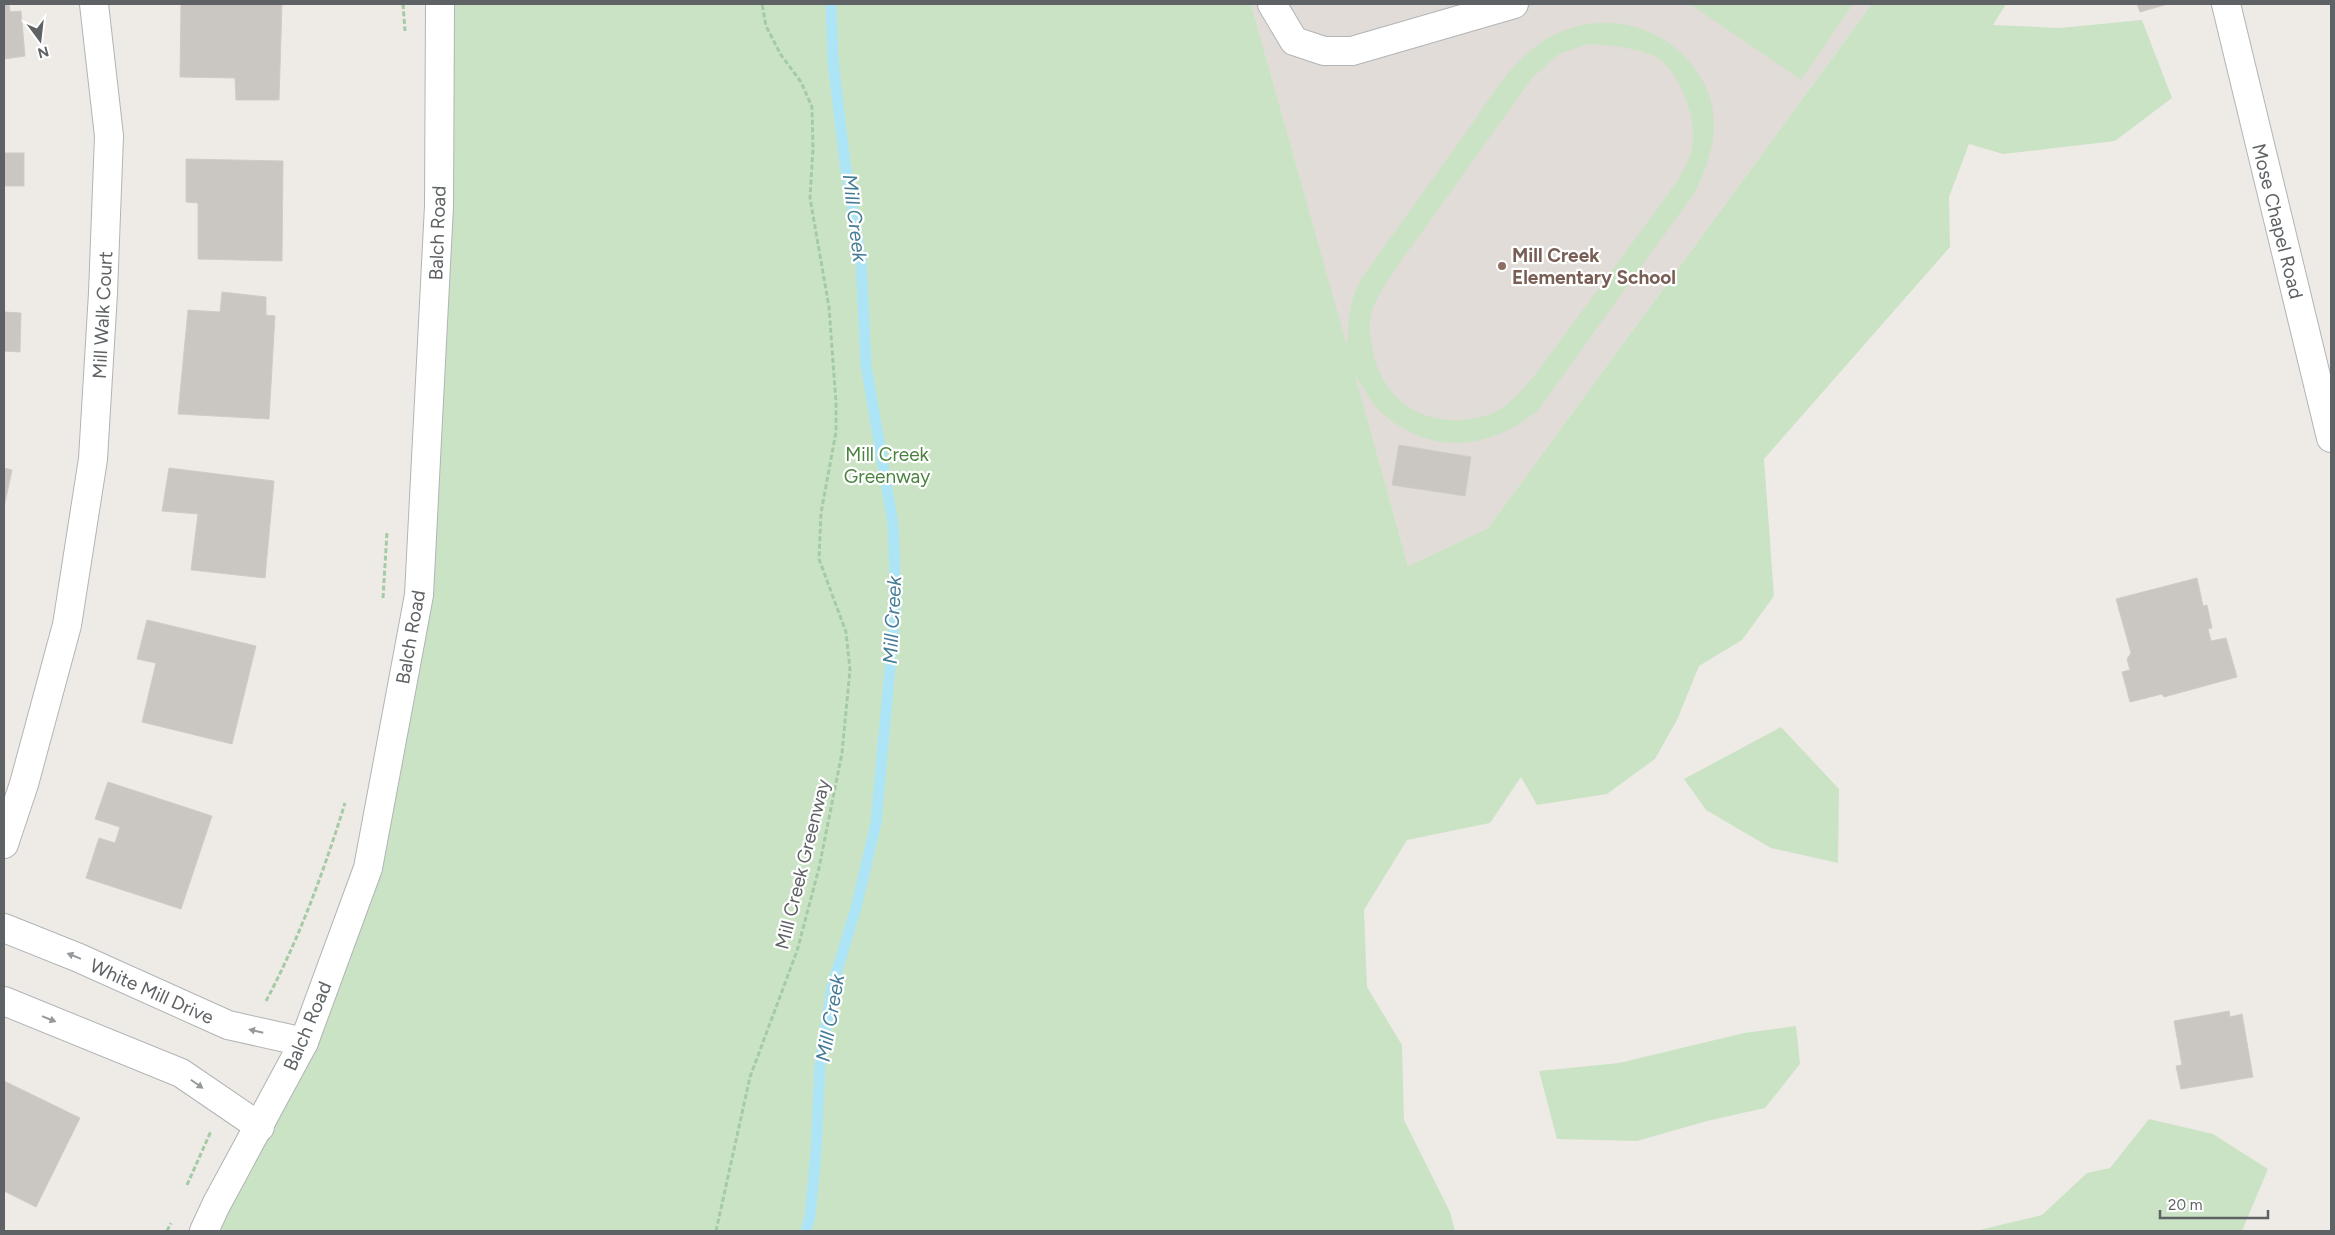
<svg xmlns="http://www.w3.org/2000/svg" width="2335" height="1235" font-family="Figtree,sans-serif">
<rect width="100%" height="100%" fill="#eeebe6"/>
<!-- education -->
<polygon fill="#e1dcd7" points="1251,4 1872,4 1488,528 1408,566"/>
<!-- green -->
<g fill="#cbe3c5" fill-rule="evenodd">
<path d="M440,4h811l96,342c2,-27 1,-41 14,-67 35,-49 70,-98 106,-148 19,-27 37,-58 63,-80 52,-45 130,-35 168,22 27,40 16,84 -5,122l-155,215c-48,41 -109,46 -157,2 -12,-10 -17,-25 -26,-37l53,191 80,-38 384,-524h134l-13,21 66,3 83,-8 30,78 -57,43 -112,13 -34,-10 -20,53 1,50 -186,212 10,137 -32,44 -43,26 -22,54 -22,39 -48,35 -70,11 -16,-28 -31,46 -83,17 -43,70 3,77 35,58 2,75 46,92 5,19h-1251l164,-363 51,-273zM1588,44c20,1 59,4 75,18 17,15 32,54 30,77 -1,16 -9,30 -16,43l-142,193c-11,12 -22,26 -36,35 -10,6 -25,9 -37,10 -48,3 -83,-27 -90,-74 -2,-10 -3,-21 -1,-31 4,-16 14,-30 23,-44l138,-193 27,-24z"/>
<polygon points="1690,4 1853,4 1801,80"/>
<polygon points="1781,727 1839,789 1838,863 1771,848 1706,810 1684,779"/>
<polygon points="1796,1026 1800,1064 1765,1108 1707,1121 1637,1141 1557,1139 1539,1071 1619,1063 1744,1033"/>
<polygon points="2149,1119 2213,1134 2268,1169 2242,1231 1975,1231 2042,1215 2087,1173 2110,1168"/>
</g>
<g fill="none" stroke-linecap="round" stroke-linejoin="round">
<!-- stream -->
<polyline stroke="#aee5f6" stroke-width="11" points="806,1231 810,1217 816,1152 820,1064 832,987 856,908 876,823 896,601 893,524 866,365 861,260 845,164 833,60 831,4"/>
</g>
<!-- building -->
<g fill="#cac6c2" stroke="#d2cbc5">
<polygon points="4,4 9,4 10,12 21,11 25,56 4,59"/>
<polygon points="181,4 282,4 279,100 236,100 235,78 180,77"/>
<polygon points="2137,4 2168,4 2140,12"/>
<rect x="4" y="153" width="20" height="33"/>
<polygon points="186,159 283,161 282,261 198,259 198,203 186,202"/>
<polygon points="222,292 266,297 266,315 275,316 269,419 178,414 188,310 220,312"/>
<polygon points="4,312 21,313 20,352 4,351"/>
<polygon points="1399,445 1471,457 1465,496 1392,485"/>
<polygon points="4,468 12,470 4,507"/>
<polygon points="169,468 274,481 265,578 191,570 198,514 162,511"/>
<polygon points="2197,578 2203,606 2207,605 2212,628 2208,629 2211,641 2226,638 2237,677 2164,697 2162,694 2130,702 2122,672 2130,670 2127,659 2131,653 2116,599"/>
<polygon points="147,620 256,646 232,744 142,722 156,663 137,659"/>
<polygon points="108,782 212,816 181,909 86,878 99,838 115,843 120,827 95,819"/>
<polygon points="2229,1011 2230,1017 2242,1014 2253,1077 2181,1089 2176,1066 2182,1065 2174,1021"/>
<polygon points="4,1081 80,1118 36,1207 4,1191"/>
</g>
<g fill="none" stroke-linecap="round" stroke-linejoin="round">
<!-- minor casing -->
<g stroke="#b1b4b7" stroke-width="30">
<g id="minor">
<polyline points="1272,4 1294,41 1324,51 1352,51 1514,4"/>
<polyline points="2226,4 2331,438"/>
<polyline points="4,844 24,784 67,625 93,459 103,293 109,136 94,4"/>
<polyline points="4,928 79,958 228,1025 304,1042"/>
<polyline points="4,1001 181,1073 260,1127"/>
<polyline points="204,1231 216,1205 304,1042 368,868 419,595 439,206 440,4"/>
</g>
</g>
<!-- path -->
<g stroke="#a4cba6" stroke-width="3" stroke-dasharray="5 2.5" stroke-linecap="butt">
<polyline points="403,4 405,31"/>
<polyline points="383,598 387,532"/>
<path d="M266,1001c33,-62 58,-130 79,-198"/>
<polyline points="187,1185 211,1131"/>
<polyline points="167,1231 171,1223"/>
<polyline points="716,1231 750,1077 797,951 819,868 842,753 850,670 846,632 819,559 821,513 836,432 836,403 829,307 810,198 813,149 812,107 801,82 781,55 766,26 762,4"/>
</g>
<!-- minor -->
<use href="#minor" stroke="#fff" stroke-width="28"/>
</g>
<!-- one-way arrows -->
<defs><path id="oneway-solid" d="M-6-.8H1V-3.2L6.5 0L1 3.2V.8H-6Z" transform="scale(1.25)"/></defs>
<g fill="#96999b">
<use href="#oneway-solid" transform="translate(74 956) rotate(-158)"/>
<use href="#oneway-solid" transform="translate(49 1019) rotate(22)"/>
<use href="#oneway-solid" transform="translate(256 1031) rotate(-167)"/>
<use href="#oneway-solid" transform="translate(197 1084) rotate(35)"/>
</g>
<!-- markers -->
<circle fill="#8d6e63" stroke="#fff" stroke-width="2" cx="1502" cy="266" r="5"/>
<g text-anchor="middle" stroke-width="4.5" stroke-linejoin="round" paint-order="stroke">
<!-- street labels -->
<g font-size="19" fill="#5e6265" stroke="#fff">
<text transform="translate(2278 221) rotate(76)" y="7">Mose Chapel Road</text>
<text transform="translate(437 233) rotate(-88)" y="7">Balch Road</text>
<text transform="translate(102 315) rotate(-87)" y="7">Mill Walk Court</text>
<text transform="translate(410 637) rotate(-80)" y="7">Balch Road</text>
<text transform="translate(802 864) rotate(-76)" y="7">Mill Creek Greenway</text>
<text transform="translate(152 991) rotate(24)" y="7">White Mill Drive</text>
<text transform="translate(307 1026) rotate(-67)" y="7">Balch Road</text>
</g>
<!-- education labels -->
<g font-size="19" font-weight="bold" fill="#785e54" stroke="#fff" text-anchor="start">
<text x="1512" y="262">Mill Creek<tspan x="1512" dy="22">Elementary School</tspan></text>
</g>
<!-- park labels -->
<g font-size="19" fill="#49833f" stroke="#fff">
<text x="887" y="461">Mill Creek<tspan x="887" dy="22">Greenway</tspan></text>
</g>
<!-- water labels -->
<g font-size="20" font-style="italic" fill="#457d97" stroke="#fff">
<text transform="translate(855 218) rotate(83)" y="7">Mill Creek</text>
<text transform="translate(892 620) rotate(-87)" y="7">Mill Creek</text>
<text transform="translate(830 1018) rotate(-80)" y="7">Mill Creek</text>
</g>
</g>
<!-- border -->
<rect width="2335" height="1235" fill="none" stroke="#5e6265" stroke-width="10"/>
<!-- north arrow -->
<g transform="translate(40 40) rotate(165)" stroke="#ffffff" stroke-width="4" paint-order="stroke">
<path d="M0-4L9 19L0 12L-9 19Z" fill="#5e6265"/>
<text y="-8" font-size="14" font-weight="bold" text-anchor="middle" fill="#5e6265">N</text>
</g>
<!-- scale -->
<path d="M2160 1210v8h108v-8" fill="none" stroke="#5e6265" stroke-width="2.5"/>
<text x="2168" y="1210" font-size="15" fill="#5e6265" stroke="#ffffff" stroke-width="4" paint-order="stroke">20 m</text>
</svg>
